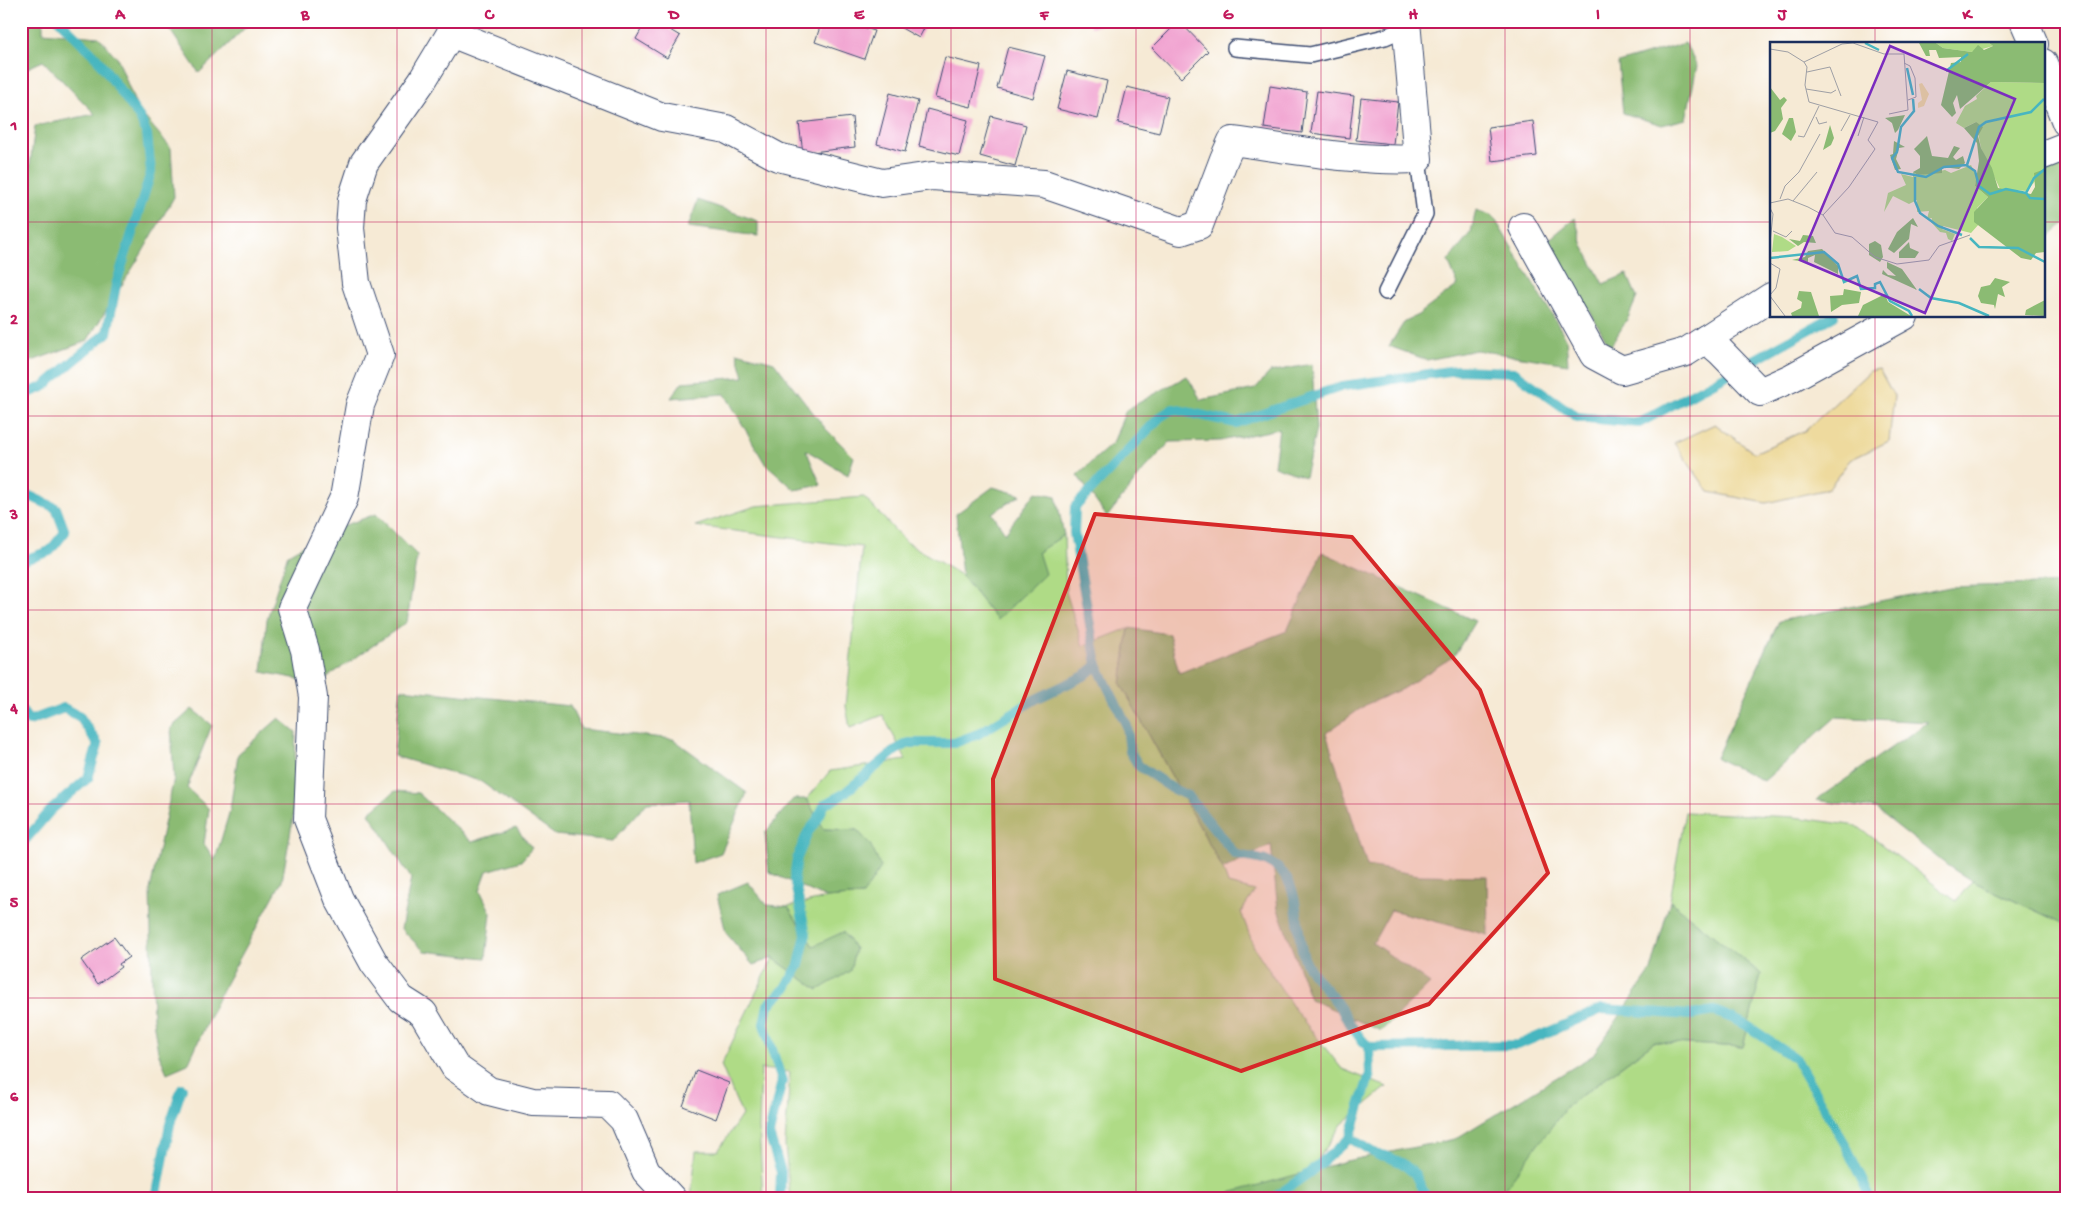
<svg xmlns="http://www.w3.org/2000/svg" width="2087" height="1220" font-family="'Gochi Hand',sans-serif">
<rect width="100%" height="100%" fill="#fff"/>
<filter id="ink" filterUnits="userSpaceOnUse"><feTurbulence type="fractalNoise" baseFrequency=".02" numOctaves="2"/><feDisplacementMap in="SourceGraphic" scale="10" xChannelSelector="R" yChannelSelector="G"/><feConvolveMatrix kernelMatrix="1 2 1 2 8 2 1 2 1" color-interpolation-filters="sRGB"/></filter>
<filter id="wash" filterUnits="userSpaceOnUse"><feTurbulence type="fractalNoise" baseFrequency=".0096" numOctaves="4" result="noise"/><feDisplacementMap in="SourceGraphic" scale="20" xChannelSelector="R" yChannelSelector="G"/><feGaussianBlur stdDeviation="1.12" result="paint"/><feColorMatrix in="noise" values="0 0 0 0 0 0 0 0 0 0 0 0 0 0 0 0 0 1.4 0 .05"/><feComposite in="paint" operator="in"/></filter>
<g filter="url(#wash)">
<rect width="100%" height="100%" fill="#f6ead5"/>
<!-- green -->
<g fill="#afdb86" stroke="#658572">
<polygon points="864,497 905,541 962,576 997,620 1037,552 1064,535 1066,592 1083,646 1129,628 1121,684 1223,869 1228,884 1255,891 1241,912 1254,947 1295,1010 1342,1069 1387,1087 1342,1124 1309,1173 1226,1194 1224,1199 790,1199 785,1145 790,1072 761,1069 759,1128 763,1198 691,1198 696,1151 718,1151 742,1115 721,1065 773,958 818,990 813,946 788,907 826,898 863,895 857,830 823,829 807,799 830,771 906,760 883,715 850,728 846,706 862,547 695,526 756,506"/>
<polygon points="1685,812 1794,817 1857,826 1956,901 1972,881 2066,925 2066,1199 1493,1199 1567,1106 1654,1042 1743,1047 1761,974 1670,901"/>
</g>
<!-- forest -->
<g fill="#8bbb73" stroke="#537568">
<polygon points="21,21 43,21 43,32 99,37 118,59 137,108 171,148 174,197 142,253 87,341 21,365 21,233 35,126 95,114 43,61 21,71"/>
<polygon points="164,21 239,21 247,26 199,73"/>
<polygon points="1685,43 1697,66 1686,119 1662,125 1623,113 1618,63"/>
<polygon points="2043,140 2066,168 2066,222 2043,242"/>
<polygon points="698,200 758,221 758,236 688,227"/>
<polygon points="1476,210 1493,216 1566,338 1568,364 1476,350 1427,360 1389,346 1405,321 1418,315 1458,285 1448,261 1471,232"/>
<polygon points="1575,218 1583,246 1603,284 1627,274 1637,297 1628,318 1610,347 1583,299 1546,242"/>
<polygon points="737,352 774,362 825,428 854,457 848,475 806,450 821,485 795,490 764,462 725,394 671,398 682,382 744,377"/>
<polygon points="1312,364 1316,429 1305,477 1274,466 1279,429 1220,441 1170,442 1143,471 1107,517 1077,475 1113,443 1126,410 1187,376 1201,400 1255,389 1270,372"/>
<polygon points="993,487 1021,495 992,513 1005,533 1036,492 1056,496 1064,535 1038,552 1045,574 997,620 962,576 956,514"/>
<polygon points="376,514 417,555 407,622 319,683 262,672 267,619 288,554 326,532"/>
<polygon points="1322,552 1475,621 1454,656 1402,689 1367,704 1326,733 1367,866 1419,875 1487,876 1488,935 1391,910 1373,943 1430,984 1381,1031 1310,999 1278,909 1271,845 1223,869 1121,684 1129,628 1169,634 1179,673 1287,631"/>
<polygon points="2066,583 2066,925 1972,881 1948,866 1876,809 1816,800 1928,722 1836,717 1764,781 1716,758 1779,621 1950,587"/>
<polygon points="401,689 570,706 581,729 673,739 747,793 721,853 693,863 689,800 647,803 613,841 555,835 480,781 394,756"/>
<polygon points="192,709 212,725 187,788 209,809 204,844 215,860 230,810 238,754 279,718 296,732 293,818 282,881 220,994 188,1064 167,1073 158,1052 153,1019 150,890 174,778 171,728"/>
<polygon points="395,791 418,793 472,842 516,828 532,848 521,861 487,871 480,890 491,913 486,958 424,951 401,929 411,878 369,813"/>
<polygon points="793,799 807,799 823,829 857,830 870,844 881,867 863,895 826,898 769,872 765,833"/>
<polygon points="748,882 767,905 788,907 813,946 843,932 855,949 850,971 818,990 773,958 753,965 726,933 717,895"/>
<polygon points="1670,901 1761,974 1743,1047 1654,1042 1567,1106 1497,1199 1224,1199 1226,1194 1346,1161 1455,1139 1592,1056 1651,971"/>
</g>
<!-- sand -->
<polygon fill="#eeda9e" stroke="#84847e" points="1879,369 1894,396 1889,441 1850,460 1828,489 1766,503 1709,492 1674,443 1715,424 1754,453 1806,430 1870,371"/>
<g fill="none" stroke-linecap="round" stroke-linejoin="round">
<!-- stream -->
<g stroke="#47b6c0" stroke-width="10">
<polyline points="21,396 43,387 107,333 116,285 151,172 147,134 140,118 96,57 60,21"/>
<polyline points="21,492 56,508 65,532 50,551 21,561"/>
<polyline points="21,710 29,721 64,708 80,717 98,744 88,778 51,810 21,845"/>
<polyline points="1369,1047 1518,1045 1602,1009 1692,1015 1714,1011 1732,1018 1749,1027 1796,1059 1845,1144 1871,1199"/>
<polyline points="1350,1138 1378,1155 1386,1156 1402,1163 1415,1174 1427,1199"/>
<polyline points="156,1199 170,1124 182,1088"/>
<polyline points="780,1199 781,1172 769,1134 782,1081 764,1024 768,1005 786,988 799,965 806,934 794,879 797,858 808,832 816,822 825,804 842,795 896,750 909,743 954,743 978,734 1036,699 1084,676 1097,665"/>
<path d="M1272,1199l37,-26 41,-35 20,-64 -1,-27c-17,-15 -22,-32 -36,-49 -10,-13 -23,-24 -29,-40 -9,-26 -2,-70 -26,-90 -15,-12 -27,-8 -43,-14l-47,-58 -15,-7 -34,-23 -9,-14 -3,-26 -30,-61 -23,-132 1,-26 85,-90 13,-8 63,14 107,-37 114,-16 57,2 63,45 62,6 195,-107"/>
</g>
</g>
<g id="blocks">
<!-- building -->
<g fill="#f1a3d0">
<polygon points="646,21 655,21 680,36 667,58 636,39"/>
<polygon points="822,21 847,21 874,31 864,59 815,42"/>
<polygon points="889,21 928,21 919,38"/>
<polygon points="1090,21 1114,21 1114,22 1091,27"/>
<polygon points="1179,21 1208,51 1181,78 1152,48"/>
<polygon points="1008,47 1045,56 1033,98 997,88"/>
<polygon points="945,57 981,66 971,107 935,98"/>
<polygon points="1067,71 1107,81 1098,119 1057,109"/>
<polygon points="1270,86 1307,92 1302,133 1264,128"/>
<polygon points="1127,87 1168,97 1159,133 1118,123"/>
<polygon points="1317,91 1354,96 1349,138 1311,133"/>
<polygon points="890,93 918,101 905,152 877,144"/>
<polygon points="1361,98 1398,102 1393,144 1356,140"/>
<polygon points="927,109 968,120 959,156 919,146"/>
<polygon points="991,116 1026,125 1015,166 980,156"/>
<polygon points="852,117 855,147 803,153 799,123"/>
<polygon points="1533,121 1537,156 1492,161 1488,127"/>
<polygon points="114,937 129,957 119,964 121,967 98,984 81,960"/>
<polygon points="696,1070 729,1083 716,1119 683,1106"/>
</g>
</g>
</g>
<g filter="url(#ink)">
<use href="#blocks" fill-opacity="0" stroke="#3c4b70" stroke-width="1"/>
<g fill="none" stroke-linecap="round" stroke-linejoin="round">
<!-- service casing -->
<g stroke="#3c4b70" stroke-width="18">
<g id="service">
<polyline points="1235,48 1310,55 1385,37 1406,28"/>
<polyline points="1386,292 1425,214 1418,159"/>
</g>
</g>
<!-- minor casing -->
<g stroke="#3c4b70" stroke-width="30">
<g id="minor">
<polyline points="453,21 451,33 422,81 364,163 352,200 350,228 356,283 380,355 360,405 344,498 292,608 305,650 313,697 308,819 339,899 374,963 401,999 423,1013 455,1067 489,1091 533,1102 608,1104 624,1120 646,1171 672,1199"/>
<polyline points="2024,21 2034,44"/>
<path d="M451,33l211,84 64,12 52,28 104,26 50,-7 112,8 137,47 18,-6 25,-66 8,-18c62,8 123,21 186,18l-12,-138"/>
<polyline points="2043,63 2066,122"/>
<polyline points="2043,155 2066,146"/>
<polyline points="1523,227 1594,355 1622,370 1686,352 1771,297"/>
<polyline points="1706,339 1720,351 1760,392 1791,378 1904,316"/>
</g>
</g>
<!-- service -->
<use href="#service" stroke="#fff" stroke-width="15"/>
<!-- minor -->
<use href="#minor" stroke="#fff" stroke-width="28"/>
</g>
</g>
<!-- marked area -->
<path fill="#d62828" fill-opacity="0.2" stroke="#d62828" stroke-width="4" stroke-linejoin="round" d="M1095,514l257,23 128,153 68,183 -119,131 -188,67 -246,-92 -2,-200z"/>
<!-- grid -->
<path fill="none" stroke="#c2185b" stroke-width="1" stroke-opacity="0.55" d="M212,21v1178M397,21v1178M582,21v1178M766,21v1178M951,21v1178M1136,21v1178M1321,21v1178M1505,21v1178M1690,21v1178M1875,21v23M21,222h1750M2043,222h23M1875,316v883M21,416h2045M21,610h2045M21,804h2045M21,998h2045"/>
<!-- overview -->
<g transform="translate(1770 42)">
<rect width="275" height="275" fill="#f6ead5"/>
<path d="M166,1h53l4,3 -21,6 -29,-4zM221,40l54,1v86l-18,22 -27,-2 -19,-41 -5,-26 -12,6 -8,-5 9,-17 12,-7 -1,-3zM201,123l6,12 -2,9 13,11 -11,11 2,16 -8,9 -28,-7 -1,3 13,5 -3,7 -4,-2 -2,-6 -6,-1 -9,-10 1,-4 -5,1 2,-8 -12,1v-12l-8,4 -16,-8 -9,16 4,-19 18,-8 -5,-11 12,3v-5l5,3 27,-5 6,3zM4,192l8,3 14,9 -8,5 -16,1z" fill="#afdb86"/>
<path d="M149,1h17l7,5 29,4 6,-7 6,5 9,-4 -4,-3h56v40l-54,-1 -31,27 -3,-14 -4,8 3,10 -4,4 -11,-12 10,-42 10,-1v-5l-22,1 -3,-8h-7l1,6h-4zM0,45l10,13 4,-3 3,3 -6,8 2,11 -8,12 -5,2zM135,73l-7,15 -3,3 -3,-10 -7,-5zM19,76h4l3,14 -5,9 -9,-7zM206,80l7,5 -5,9 3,12 11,20 6,20 33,6 4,-7 -1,-14 11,-4v83l-9,1 -5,7 -10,-2 -47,-36v-10l14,-15 -13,-11 4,-25 -2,-18 -13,-15zM60,83l4,13 -3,7 -8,5zM157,94l5,20 16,2 6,-12 6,2 -7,9 3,3 7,-4 2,7 -6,6 -17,-2v6l-24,2 -5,-3 7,-4v-12l-6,-7zM124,99l11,6 -6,1 -3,11 5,10 -6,1 -5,-15 3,-1zM143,176l5,9 -7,-3 -2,15 -15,14 -6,-4 9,-17zM33,193l10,1 3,7 -12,-1 -6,4 -9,-7 11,2zM105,199l6,4 2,12 -3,5 -11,-7v-11zM139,200l1,6 9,4 -4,6h-16v-6zM52,207l16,17v8l-24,-12 1,-7 -7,3v4l-16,-2 13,-3 3,-6zM117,220l15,7 15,21 -35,-16 1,-4 5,5 8,1 -9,-8zM225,236l15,4 -8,5 3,10 -7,-3 -3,15 -1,-4 -13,-2 -3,-7 3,-9 9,-2zM74,247l17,3 -2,11 -17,2 -11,7 -1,-16 13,-1zM29,249l12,1 8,24h-27l-1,-3 10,-5 1,-6 -5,-3zM115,252l3,8 23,14h-53l5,-11zM275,258v16l-20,-1 1,-5z" fill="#8bbb73"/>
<path d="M152,41l7,11 -5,12 -6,2v-5l4,-3 -3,-16z" fill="#eeda9e"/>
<path fill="none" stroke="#47b6c0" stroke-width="2.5" d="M95,1l14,7M137,26l6,27M176,29l22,-17M143,57l1,12 -13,16 -4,25 -5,6 6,14 28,5 18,-10 22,-2 9,6 4,15 11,8 16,-5 20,4 8,-15 11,-9M197,123l12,-38 7,-5 45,-10 13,-13M145,135v24l5,12 18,13 24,9M256,151l4,5 15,1M200,196l9,9 39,1 27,14M0,216l54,-6 14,12 6,18 13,-6 4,13 14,-1v-4l5,-2 10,19 19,10 3,5M149,247l12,9 28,5 30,13"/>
<path fill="none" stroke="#9e9fa5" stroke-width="1" d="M0,7l18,3 16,10 3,5 -2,18 4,17 69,20 -10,18 7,9 -26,38 -26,28M34,20l38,-18 11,-1 31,11h20l4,56 -19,4M134,21l6,3 5,12 1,19 -8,3M37,30l23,-5 11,29M36,47l25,4 5,-3M46,75l3,7 8,-2M71,89l9,-16M28,94l6,1 15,-31M88,94l6,-19M10,157l5,-13 14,-14 21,-38M23,159l24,-29M0,161l18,-4 20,8 15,8 12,18 17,4 23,20 22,7 32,-4 10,-14 31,-11M0,166l3,6 -3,29M3,189l13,6 6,-6M0,221l10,6 -4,19 -6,7M0,254l15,20"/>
<path fill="#7b2cbf" fill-opacity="0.15" stroke="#7b2cbf" stroke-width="2.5" d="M120,4l125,53 -90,214 -125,-53z"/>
<rect width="275" height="275" fill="none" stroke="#1b2f5e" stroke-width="2.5"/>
</g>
<!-- margin -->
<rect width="2087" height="1220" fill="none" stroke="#fff" stroke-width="55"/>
<rect x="28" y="28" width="2032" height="1164" fill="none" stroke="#c2185b" stroke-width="2"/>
<g font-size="16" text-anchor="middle" font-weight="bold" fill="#c2185b">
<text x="120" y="19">A</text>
<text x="305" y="19">B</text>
<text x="489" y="19">C</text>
<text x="674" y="19">D</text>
<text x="859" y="19">E</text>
<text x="1044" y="19">F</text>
<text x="1228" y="19">G</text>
<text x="1413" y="19">H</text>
<text x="1598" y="19">I</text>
<text x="1782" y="19">J</text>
<text x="1967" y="19">K</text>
<text x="14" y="130">1</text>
<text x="14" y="324">2</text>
<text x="14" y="519">3</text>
<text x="14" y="713">4</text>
<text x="14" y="907">5</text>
<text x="14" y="1101">6</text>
</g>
</svg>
